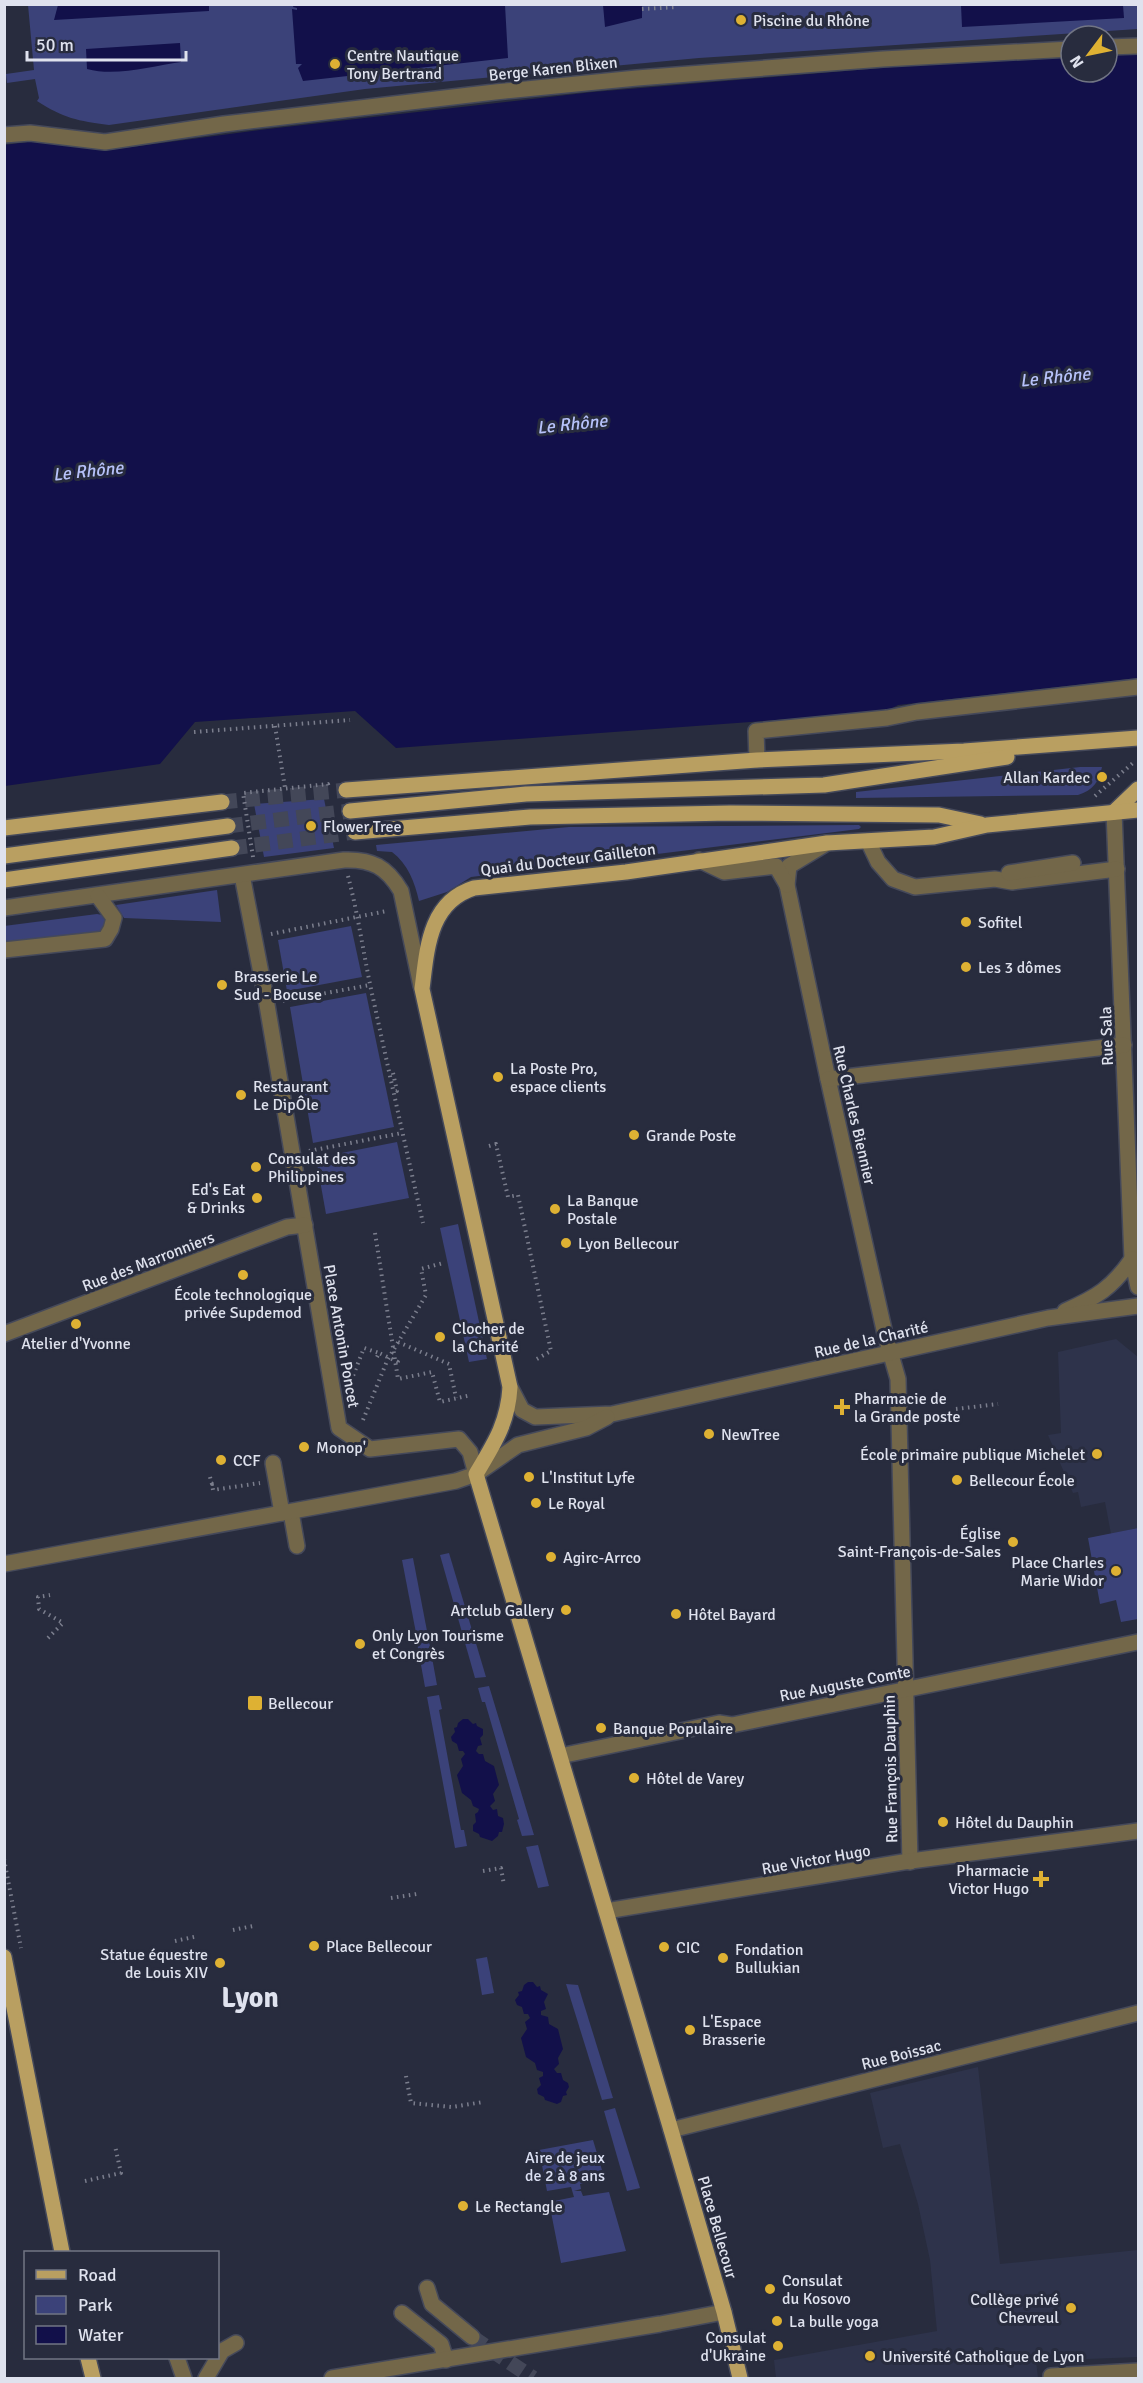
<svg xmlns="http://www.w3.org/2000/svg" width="1143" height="2383" font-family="Signika,sans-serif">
<rect width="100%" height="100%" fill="#282c3e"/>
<!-- built -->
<g fill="#2e334b">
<polygon points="1116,1339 1138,1357 1138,1528 1111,1534 1105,1502 1081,1507 1078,1492 1073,1493 1048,1435 1061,1433 1058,1352"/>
<polygon points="978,2067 1000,2264 1138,2250 1138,2357 1036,2361 1038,2378 776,2378 774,2360 937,2331 930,2260 918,2204 900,2144 883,2148 870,2093"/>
</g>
<!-- green -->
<g fill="#3b4279">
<path d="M28,5h1110v24l-439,29 -334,31 -256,36c-31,-4 -46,-7 -72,-24l2,-3 -4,-19 -28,4 -1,-9 28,-4z"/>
<path d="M1080,767h22c-3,15 -9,23 -24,28l-222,3v-6z"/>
<polygon points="324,799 334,848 264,857 254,804"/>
<path d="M859,825l2,2 -2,2 -388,48 -24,15 -28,9c-4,-18 -11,-37 -27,-49l-15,-1 -1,-6 193,-18z"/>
<polygon points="217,890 221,922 124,918 116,905"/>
<polygon points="97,914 102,915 107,923 102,933 5,943 4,926"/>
<polygon points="351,926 362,977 287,991 278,940"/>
<polygon points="366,993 394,1127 313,1143 290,1007"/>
<polygon points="397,1142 409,1198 326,1214 316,1158"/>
<polygon points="458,1224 487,1359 469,1362 440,1228"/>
<polygon points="1138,1528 1138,1619 1121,1622 1116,1600 1100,1604 1088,1538"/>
<polygon points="449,1553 486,1677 475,1678 440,1555"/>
<polygon points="413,1558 427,1631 416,1633 402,1560"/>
<polygon points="429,1641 437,1685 425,1687 417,1643"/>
<polygon points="489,1686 534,1835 522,1836 517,1820 519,1819 485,1702 482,1702 478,1688"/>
<polygon points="439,1695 442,1709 439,1710 461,1830 464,1830 467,1846 455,1848 427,1697"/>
<polygon points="538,1845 549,1886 538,1888 526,1847"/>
<polygon points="487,1957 494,1993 482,1995 476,1959"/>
<polygon points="566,1984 578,1985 613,2098 602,2100"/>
<polygon points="615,2108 640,2188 627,2191 604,2111"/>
<polygon points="593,2140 605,2180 580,2184 581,2189 574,2191 581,2191 583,2196 609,2192 626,2251 561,2263 549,2202 574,2197 571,2187 547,2191 539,2150"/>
</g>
<!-- water -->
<g fill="#12104a">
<polygon points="294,4 505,5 508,58 303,81 298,68 302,64 296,64 292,9 297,10 297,8 293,7"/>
<polygon points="58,5 209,4 209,11 54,20"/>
<polygon points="603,5 642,5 642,18 605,27"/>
<polygon points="961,5 1123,5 1124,18 962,27"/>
<path d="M180,43l1,19c-29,4 -65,15 -94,7l-1,-20z"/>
<polygon points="1138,54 1138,678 898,705 885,712 396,748 355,711 195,722 160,764 5,786 4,145 36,141 109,150 268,129 593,92 917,65 1071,57 1071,72 1107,72 1107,55"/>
<polygon points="463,1719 468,1719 473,1724 476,1723 477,1726 483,1729 483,1735 480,1738 482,1745 478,1746 476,1751 479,1754 483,1754 485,1761 494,1766 499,1785 493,1794 495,1801 490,1806 493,1810 497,1809 498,1816 503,1818 504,1824 502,1832 499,1832 498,1836 492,1841 480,1837 479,1834 473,1831 473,1825 476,1822 475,1814 478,1812 479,1809 473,1806 471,1800 462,1793 457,1775 463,1766 461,1759 465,1754 463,1751 459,1751 457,1744 452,1741 451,1737 455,1732 454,1728 457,1727 458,1723"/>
<polygon points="528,1982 533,1982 537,1987 540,1986 541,1990 548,1994 544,2002 546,2009 541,2011 541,2015 548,2017 549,2024 558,2029 563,2049 558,2058 559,2064 554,2069 557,2073 561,2073 563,2080 568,2083 569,2087 566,2092 567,2095 563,2096 561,2102 557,2104 545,2100 544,2097 538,2094 537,2089 541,2085 539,2078 543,2076 543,2072 537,2070 535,2063 526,2057 521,2038 527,2029 525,2022 530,2018 528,2014 524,2014 522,2007 517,2005 515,2000 519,1995 518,1992 522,1991 524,1985"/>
</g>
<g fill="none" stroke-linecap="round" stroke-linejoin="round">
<!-- minor-tunnel -->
<polyline stroke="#434758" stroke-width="15" stroke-dasharray="15 8" stroke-linecap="butt" points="472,2337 533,2378"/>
<!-- major-tunnel -->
<g stroke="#434758" stroke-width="15" stroke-dasharray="15 8" stroke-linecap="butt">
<polyline points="222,802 346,790"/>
<polyline points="228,826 350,811"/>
<polyline points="232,848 355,832"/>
</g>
<!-- minor casing -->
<g stroke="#45495a" stroke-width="18">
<g id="minor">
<polyline points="1107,47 1138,46"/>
<polyline points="4,135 30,133 105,142 224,124 495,92 637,78 883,59 1071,49"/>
<polyline points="757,760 756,731 887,718 917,712 1138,687"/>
<polyline points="1114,812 1132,1259 1138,1287"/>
<polyline points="868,841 878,862 893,879 915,887 995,879 1012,882 1117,869"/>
<polyline points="827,843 789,866 787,885 828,1079 885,1334 898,1379 910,1862"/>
<polyline points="699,860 724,872 776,866 787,885"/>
<polyline points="1009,873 1073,863"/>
<polyline points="242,875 266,999 339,1428 370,1449 459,1439 470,1452 476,1474"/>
<path d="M4,908l340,-48c28,-1 43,7 57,31l20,95"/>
<polyline points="4,950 105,939 111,929 114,918 98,896"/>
<polyline points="828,1079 1124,1045"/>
<path d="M1065,1311c32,-14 47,-23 67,-52"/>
<polyline points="4,1334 287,1227 305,1225"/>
<polyline points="510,1387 522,1410 535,1417 612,1414 1048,1318 1138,1306"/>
<polyline points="273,1463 282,1513"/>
<polyline points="291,1512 297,1546"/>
<polyline points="4,1564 456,1481 476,1474 518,1445 586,1428 607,1417"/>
<polyline points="560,1756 719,1723 732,1725 1138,1642"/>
<polyline points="606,1911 903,1862 1138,1831"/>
<polyline points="671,2130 1138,2013"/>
<polyline points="427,2288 432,2304 472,2337"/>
<polyline points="402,2313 441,2344 446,2360"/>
<polyline points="177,2358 184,2378"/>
<polyline points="206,2378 222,2351 236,2343"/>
<polyline points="332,2378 660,2324 724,2312"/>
<polyline points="1051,2378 1051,2376 1138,2371"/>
</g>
</g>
<!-- major casing -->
<g stroke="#45495a" stroke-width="18">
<g id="major">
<polyline points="346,790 757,760 964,751 1138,738"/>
<polyline points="350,811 526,794 824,785 1007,757"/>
<polyline points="1114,812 1138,789"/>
<polyline points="4,828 222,802"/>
<polyline points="355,832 530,817 730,813 939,815 981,824"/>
<polyline points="4,856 228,826"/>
<polyline points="4,880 232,848"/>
<polyline points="4,1957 62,2252"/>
<polyline points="88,2358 93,2378"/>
<path d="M740,2378l-16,-66 -53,-182 -195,-656c18,-30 32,-51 34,-87l-88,-398c5,-40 7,-87 52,-101l152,-16 201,-29 107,-6 53,-12 151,-15"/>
</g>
</g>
<!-- path -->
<g stroke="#7b7e8d" stroke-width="4" stroke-dasharray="1.5 4.5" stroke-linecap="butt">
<polyline points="642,9 677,7"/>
<polyline points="275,726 285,788"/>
<polyline points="194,732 350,720"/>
<polyline points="1095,796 1134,762"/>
<polyline points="253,857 243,793 328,784 329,788"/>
<path d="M348,876c10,38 15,75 23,113 17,78 34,156 52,234"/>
<polyline points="271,934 387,911"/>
<polyline points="283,1001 370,985"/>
<polyline points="393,1073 397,1091 393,1092"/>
<polyline points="489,1146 496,1144 508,1197 518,1195 551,1351 535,1360"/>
<polyline points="309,1151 402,1133"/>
<polyline points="375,1233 398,1379 432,1372 440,1402 471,1395"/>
<polyline points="398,1342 449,1364 456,1398"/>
<polyline points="377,1357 379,1353 398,1362 397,1365"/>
<polyline points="351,1381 364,1348 379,1353"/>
<polyline points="956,1409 998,1404"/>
<polyline points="363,1420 387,1361 426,1295 421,1269 443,1263"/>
<polyline points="210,1477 212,1484 215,1483 212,1484 213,1490 260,1483"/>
<polyline points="48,1638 63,1623 39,1609 38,1597 50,1595"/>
<polyline points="4,1859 21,1948"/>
<polyline points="483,1871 501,1868 504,1885"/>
<polyline points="391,1898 417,1894"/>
<polyline points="233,1930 253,1926"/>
<polyline points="175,1941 198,1936"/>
<polyline points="406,2076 411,2103 452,2107 483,2102"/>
<polyline points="85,2181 121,2173 115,2146"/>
</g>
<!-- minor -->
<use href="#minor" stroke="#736749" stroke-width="15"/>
<!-- major -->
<use href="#major" stroke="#b99f61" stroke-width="15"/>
</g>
<!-- markers -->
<g fill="#deb133" stroke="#282c3e" stroke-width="2">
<circle cx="741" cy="20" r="6"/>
<circle cx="335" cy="64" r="6"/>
<circle cx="1102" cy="777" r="6"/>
<circle cx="311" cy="826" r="6"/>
<circle cx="966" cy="922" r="6"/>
<circle cx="966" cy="967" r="6"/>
<circle cx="222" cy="985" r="6"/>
<circle cx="498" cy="1077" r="6"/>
<circle cx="241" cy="1095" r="6"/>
<circle cx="634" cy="1135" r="6"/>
<circle cx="256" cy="1167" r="6"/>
<circle cx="257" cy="1198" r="6"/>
<circle cx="555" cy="1209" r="6"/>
<circle cx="566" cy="1243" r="6"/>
<circle cx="243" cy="1275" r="6"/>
<circle cx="76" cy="1324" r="6"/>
<circle cx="440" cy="1337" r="6"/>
<path d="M839 1398h6v6h6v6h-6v6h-6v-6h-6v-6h6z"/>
<circle cx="709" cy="1434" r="6"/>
<circle cx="304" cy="1447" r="6"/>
<circle cx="1097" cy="1454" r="6"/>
<circle cx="221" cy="1460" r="6"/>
<circle cx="529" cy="1477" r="6"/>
<circle cx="957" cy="1480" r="6"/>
<circle cx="536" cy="1503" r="6"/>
<circle cx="1013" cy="1542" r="6"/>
<circle cx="551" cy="1557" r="6"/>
<circle cx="1116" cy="1571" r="6"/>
<circle cx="566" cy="1610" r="6"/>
<circle cx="676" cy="1614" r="6"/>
<circle cx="360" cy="1644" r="6"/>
<rect x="247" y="1695" width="16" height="16" rx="3"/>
<circle cx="601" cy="1728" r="6"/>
<circle cx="634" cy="1778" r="6"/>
<circle cx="943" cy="1822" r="6"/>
<path d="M1038 1870h6v6h6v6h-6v6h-6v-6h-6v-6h6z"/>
<circle cx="314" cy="1946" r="6"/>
<circle cx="664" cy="1947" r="6"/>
<circle cx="723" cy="1958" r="6"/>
<circle cx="220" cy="1963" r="6"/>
<circle cx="690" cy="2030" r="6"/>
<circle cx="463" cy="2206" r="6"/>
<circle cx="770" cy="2289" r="6"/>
<circle cx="1071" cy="2308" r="6"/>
<circle cx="777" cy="2321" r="6"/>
<circle cx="778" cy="2346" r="6"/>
<circle cx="870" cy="2356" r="6"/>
</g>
<g text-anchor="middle" stroke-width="6" stroke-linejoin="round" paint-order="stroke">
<!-- poi labels -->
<g font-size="16" fill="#dfe2ee" stroke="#282c3e" text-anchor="start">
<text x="753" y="26">Piscine du Rhône</text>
<text x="347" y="61">Centre Nautique<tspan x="347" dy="18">Tony Bertrand</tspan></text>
<text x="1090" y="783" text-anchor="end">Allan Kardec</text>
<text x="323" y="832">Flower Tree</text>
<text x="978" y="928">Sofitel</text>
<text x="978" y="973">Les 3 dômes</text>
<text x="234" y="982">Brasserie Le<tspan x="234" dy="18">Sud - Bocuse</tspan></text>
<text x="510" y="1074">La Poste Pro,<tspan x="510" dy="18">espace clients</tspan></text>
<text x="253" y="1092">Restaurant<tspan x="253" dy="18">Le DipÔle</tspan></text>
<text x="646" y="1141">Grande Poste</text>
<text x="268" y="1164">Consulat des<tspan x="268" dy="18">Philippines</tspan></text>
<text x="245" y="1195" text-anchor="end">Ed's Eat<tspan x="245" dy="18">&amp; Drinks</tspan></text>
<text x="567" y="1206">La Banque<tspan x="567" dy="18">Postale</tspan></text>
<text x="578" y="1249">Lyon Bellecour</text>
<text x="243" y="1300" text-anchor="middle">École technologique<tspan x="243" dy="18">privée Supdemod</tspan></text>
<text x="452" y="1334">Clocher de<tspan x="452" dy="18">la Charité</tspan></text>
<text x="76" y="1349" text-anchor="middle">Atelier d'Yvonne</text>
<text x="854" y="1404">Pharmacie de<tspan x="854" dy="18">la Grande poste</tspan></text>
<text x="721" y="1440">NewTree</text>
<text x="316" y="1453">Monop'</text>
<text x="1085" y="1460" text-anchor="end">École primaire publique Michelet</text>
<text x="233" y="1466">CCF</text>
<text x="541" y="1483">L'Institut Lyfe</text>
<text x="969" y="1486">Bellecour École</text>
<text x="548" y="1509">Le Royal</text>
<text x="1001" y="1539" text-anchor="end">Église<tspan x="1001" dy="18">Saint-François-de-Sales</tspan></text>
<text x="563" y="1563">Agirc-Arrco</text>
<text x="1104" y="1568" text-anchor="end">Place Charles<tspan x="1104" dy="18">Marie Widor</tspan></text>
<text x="554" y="1616" text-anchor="end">Artclub Gallery</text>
<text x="688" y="1620">Hôtel Bayard</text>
<text x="372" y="1641">Only Lyon Tourisme<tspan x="372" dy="18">et Congrès</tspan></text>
<text x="268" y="1709">Bellecour</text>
<text x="613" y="1734">Banque Populaire</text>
<text x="646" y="1784">Hôtel de Varey</text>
<text x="955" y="1828">Hôtel du Dauphin</text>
<text x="1029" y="1876" text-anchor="end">Pharmacie<tspan x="1029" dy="18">Victor Hugo</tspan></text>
<text x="326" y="1952">Place Bellecour</text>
<text x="676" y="1953">CIC</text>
<text x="735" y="1955">Fondation<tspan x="735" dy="18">Bullukian</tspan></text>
<text x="208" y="1960" text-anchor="end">Statue équestre<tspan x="208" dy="18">de Louis XIV</tspan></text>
<text x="702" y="2027">L'Espace<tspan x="702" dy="18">Brasserie</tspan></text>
<text x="475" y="2212">Le Rectangle</text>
<text x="782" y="2286">Consulat<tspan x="782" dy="18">du Kosovo</tspan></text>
<text x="1059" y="2305" text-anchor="end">Collège privé<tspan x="1059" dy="18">Chevreul</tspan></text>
<text x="789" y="2327">La bulle yoga</text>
<text x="766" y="2343" text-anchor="end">Consulat<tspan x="766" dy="18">d'Ukraine</tspan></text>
<text x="882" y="2362">Université Catholique de Lyon</text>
</g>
<!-- street labels -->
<g font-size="16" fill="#dfe2ee" stroke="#282c3e">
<text transform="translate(553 68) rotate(-6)" y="6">Berge Karen Blixen</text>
<text transform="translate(568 859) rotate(-7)" y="6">Quai du Docteur Gailleton</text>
<text transform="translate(1106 1036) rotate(-92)" y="6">Rue Sala</text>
<text transform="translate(855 1115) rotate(77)" y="6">Rue Charles Biennier</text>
<text transform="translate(148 1261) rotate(-21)" y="6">Rue des Marronniers</text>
<text transform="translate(342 1336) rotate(80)" y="6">Place Antonin Poncet</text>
<text transform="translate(871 1339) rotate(-13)" y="6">Rue de la Charité</text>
<text transform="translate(845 1683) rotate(-11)" y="6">Rue Auguste Comte</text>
<text transform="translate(890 1769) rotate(-91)" y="6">Rue François Dauphin</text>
<text transform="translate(816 1859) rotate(-10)" y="6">Rue Victor Hugo</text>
<text transform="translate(901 2054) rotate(-14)" y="6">Rue Boissac</text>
<text transform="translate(718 2227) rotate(74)" y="6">Place Bellecour</text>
</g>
<!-- park labels -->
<g font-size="16" fill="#dbe0f3" stroke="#282c3e">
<text x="565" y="2163">Aire de jeux<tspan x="565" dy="18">de 2 à 8 ans</tspan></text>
</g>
<!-- water labels -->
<g font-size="18" font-style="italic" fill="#b7c2fa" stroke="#282c3e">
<text transform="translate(1055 377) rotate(-6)" y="6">Le Rhône</text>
<text transform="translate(572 424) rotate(-6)" y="6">Le Rhône</text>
<text transform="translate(88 471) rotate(-6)" y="6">Le Rhône</text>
</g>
<!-- town labels -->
<g font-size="28" font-weight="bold" fill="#dfe2ee" stroke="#282c3e">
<text x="250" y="2007">Lyon</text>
</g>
</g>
<!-- border -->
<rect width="1143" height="2383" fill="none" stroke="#dfe2ee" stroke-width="12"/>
<!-- legend -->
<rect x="24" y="2251" width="195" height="108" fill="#282c3e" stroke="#717584" stroke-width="1.5"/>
<rect x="36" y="2270" width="30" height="9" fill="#b99f61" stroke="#717584" stroke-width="1.5"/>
<text x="78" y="2281" font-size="18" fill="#dfe2ee">Road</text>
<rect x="36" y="2296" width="30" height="18" fill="#3b4279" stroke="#717584" stroke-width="1.5"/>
<text x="78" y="2311" font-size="18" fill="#dfe2ee">Park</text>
<rect x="36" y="2326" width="30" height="18" fill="#12104a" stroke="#717584" stroke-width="1.5"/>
<text x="78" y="2341" font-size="18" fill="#dfe2ee">Water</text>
<!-- north arrow -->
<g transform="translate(1089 54) rotate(238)"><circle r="28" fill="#282c3e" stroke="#717584" stroke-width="1.5"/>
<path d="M0-4.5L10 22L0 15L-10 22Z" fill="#deb133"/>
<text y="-9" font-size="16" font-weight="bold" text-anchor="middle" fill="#dfe2ee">N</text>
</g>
<!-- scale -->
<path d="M27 51v9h159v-9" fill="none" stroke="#dfe2ee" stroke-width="3"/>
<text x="36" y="51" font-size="18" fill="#dfe2ee" stroke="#282c3e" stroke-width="4.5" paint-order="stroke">50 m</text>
</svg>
